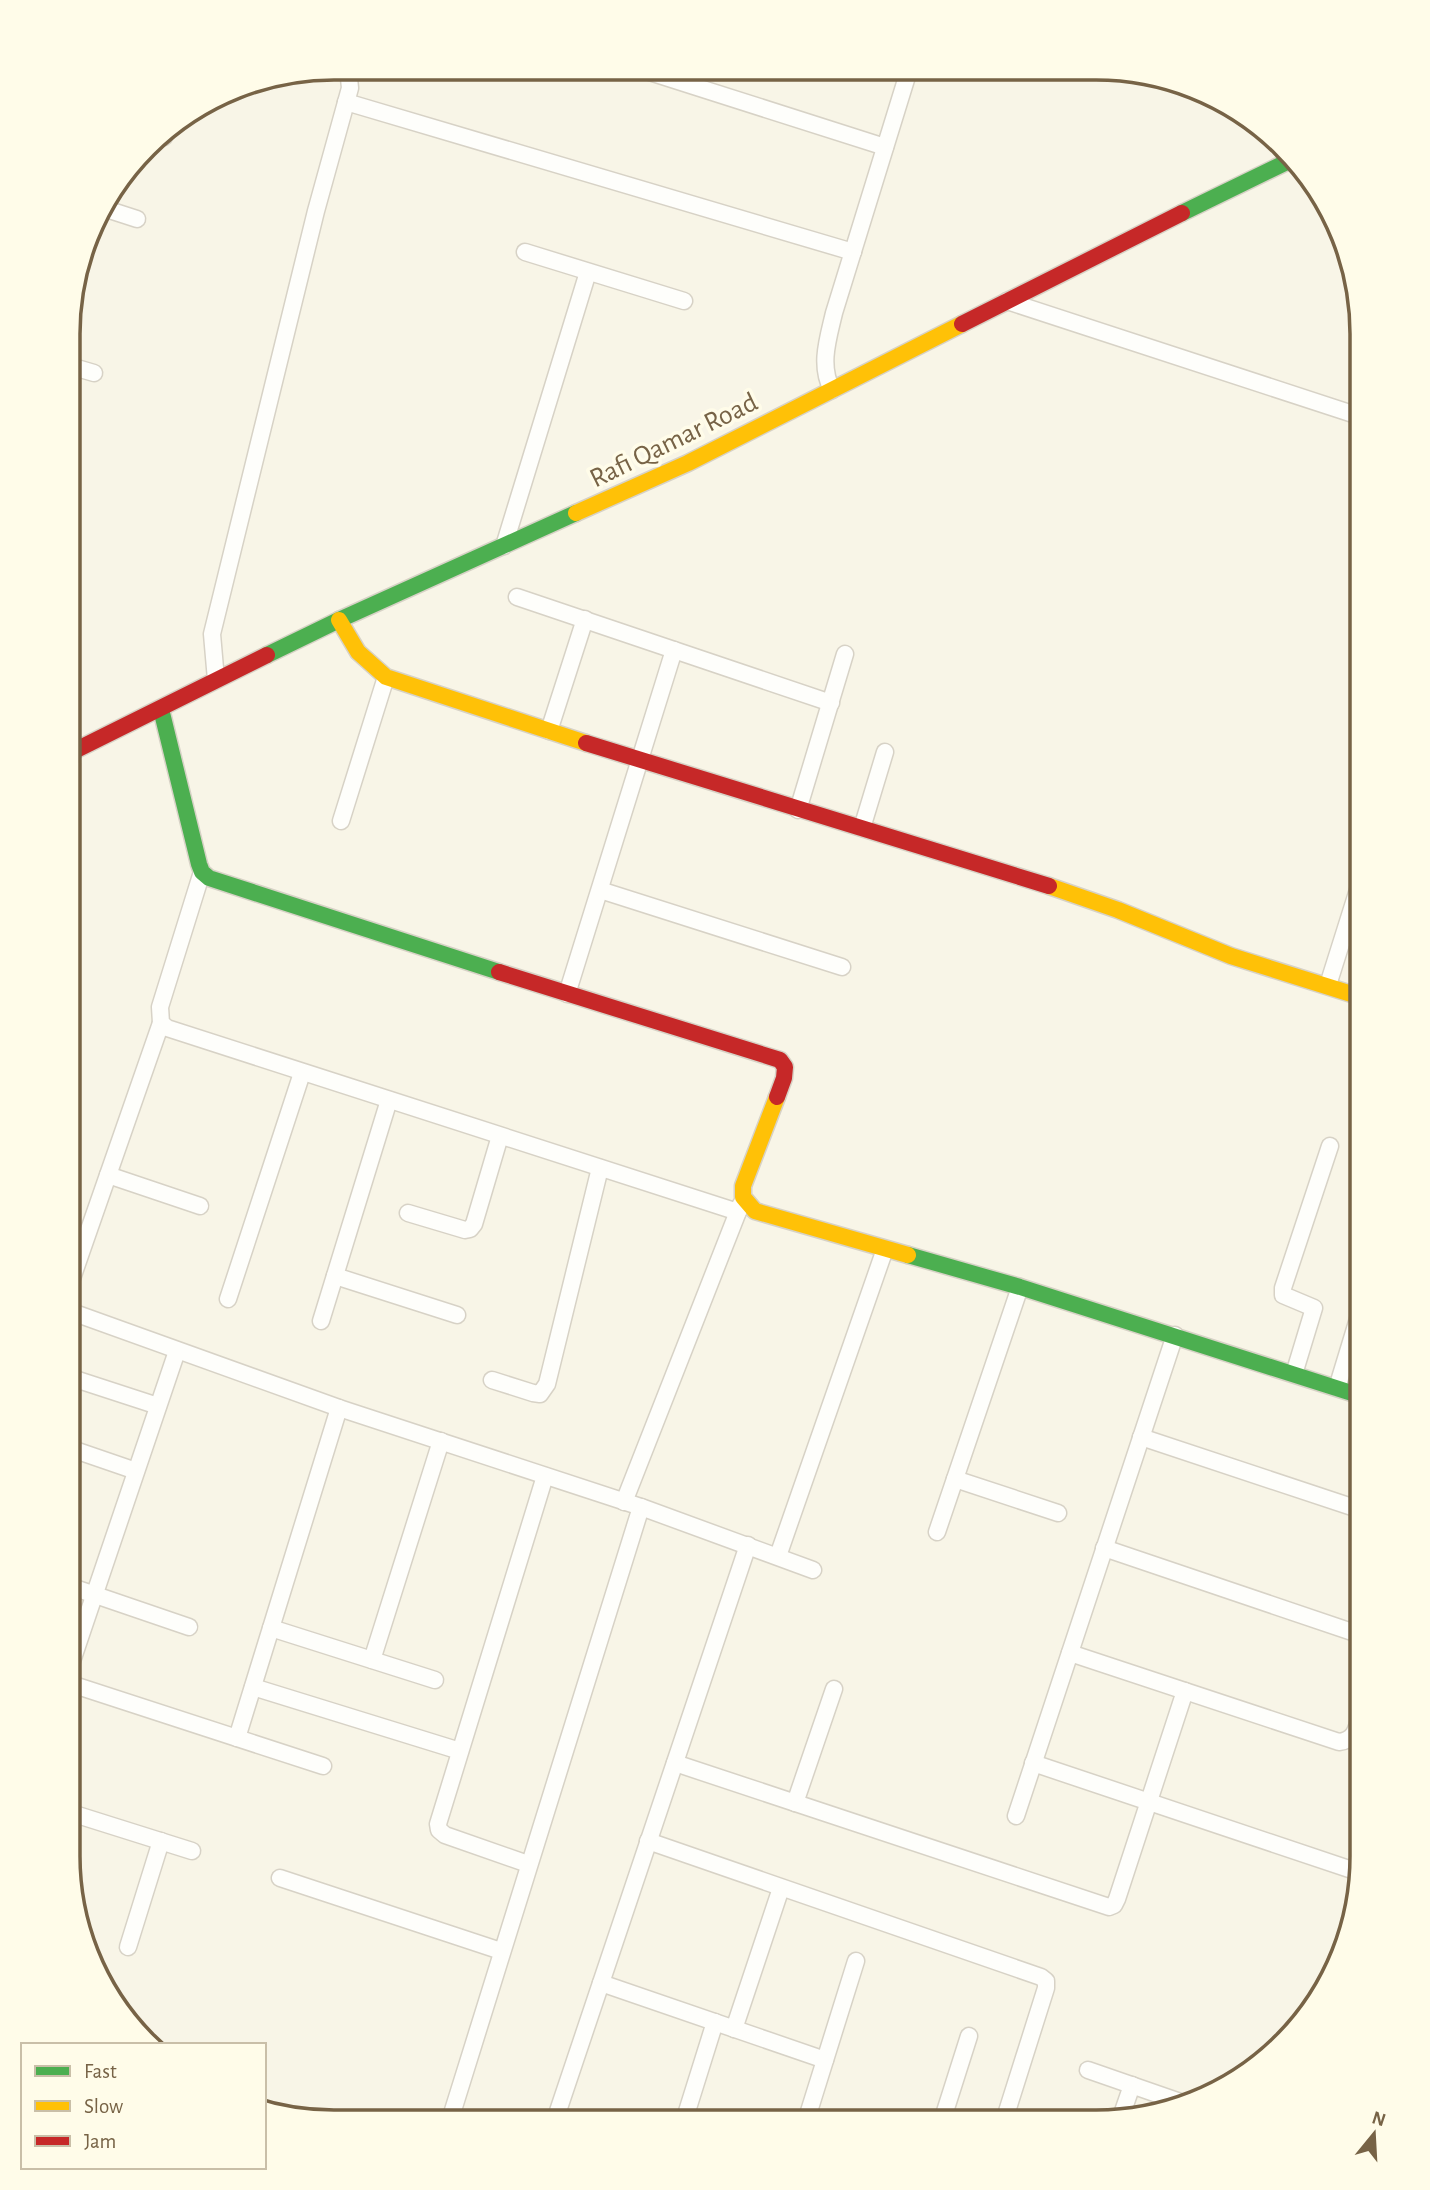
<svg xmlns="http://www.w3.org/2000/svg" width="1430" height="2190" font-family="'Alegreya Sans',sans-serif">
<rect width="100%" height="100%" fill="#f8f5e7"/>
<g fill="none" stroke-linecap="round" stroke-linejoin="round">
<!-- street casing -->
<g stroke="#d7d2c6" stroke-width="19">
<g id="street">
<polyline points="640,69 885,147"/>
<polyline points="346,102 853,252"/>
<polyline points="158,135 164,137"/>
<polyline points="103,208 137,219"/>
<polyline points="525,252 684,301"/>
<polyline points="1007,301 1362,417"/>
<polyline points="70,366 94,373"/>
<path d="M832,390c-13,-25 -4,-51 2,-77l75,-243"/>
<polyline points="504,546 588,272"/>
<polyline points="517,597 831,703"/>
<polyline points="70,615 71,611"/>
<polyline points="216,680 212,634 316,211 350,88 348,68"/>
<polyline points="549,731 585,619"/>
<polyline points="798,810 845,654"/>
<polyline points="341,821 386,677"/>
<polyline points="862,828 885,752"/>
<polyline points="202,872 160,1007 161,1023 167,1028 738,1212"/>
<polyline points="600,890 842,967"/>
<polyline points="1328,985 1362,877"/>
<polyline points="567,994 674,650"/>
<polyline points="108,1175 200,1206"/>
<polyline points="408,1213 465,1230 470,1229 474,1224 500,1136"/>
<polyline points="335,1276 457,1315"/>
<polyline points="69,1287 161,1023"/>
<polyline points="228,1299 302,1073"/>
<polyline points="69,1311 339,1408 641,1507 813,1570"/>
<polyline points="321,1321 389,1100"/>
<polyline points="1294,1374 1314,1308 1283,1295 1283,1288 1330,1146"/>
<polyline points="69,1377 158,1406"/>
<polyline points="492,1380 533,1393 540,1394 547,1384 600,1168"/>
<polyline points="1337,1388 1361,1309"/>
<polyline points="1141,1437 1361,1510"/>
<polyline points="69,1448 136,1471"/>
<polyline points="955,1479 1058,1513"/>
<polyline points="624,1502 741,1204"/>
<polyline points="937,1532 1020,1287"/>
<polyline points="1104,1548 1361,1635"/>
<polyline points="778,1556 885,1249"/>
<polyline points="69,1586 189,1627"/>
<polyline points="271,1628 435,1680"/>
<path d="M1070,1653l269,89c17,-2 18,-15 22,-29"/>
<polyline points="372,1660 441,1441"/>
<polyline points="69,1670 177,1351"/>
<polyline points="68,1683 323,1766"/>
<polyline points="253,1687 460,1751"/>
<polyline points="237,1738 339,1408"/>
<polyline points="675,1763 1109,1907 1114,1905 1117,1899 1185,1691"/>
<polyline points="1033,1763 1361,1873"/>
<polyline points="795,1803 834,1689"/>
<polyline points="68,1812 192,1851"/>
<polyline points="1016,1816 1175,1335"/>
<polyline points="648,1841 1041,1977 1046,1981 1046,1988 1004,2121"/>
<polyline points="528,1864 445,1835 439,1830 438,1824 545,1476"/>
<polyline points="280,1878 501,1951"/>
<polyline points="128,1947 161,1841"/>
<polyline points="601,1983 825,2060"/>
<polyline points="734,2029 781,1888"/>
<polyline points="1088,2070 1186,2104"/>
<polyline points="1121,2117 1132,2085"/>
<polyline points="450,2120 641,1507"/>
<polyline points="555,2120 748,1545"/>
<polyline points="684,2121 715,2022"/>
<polyline points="806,2121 856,1961"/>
<polyline points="942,2121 969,2036"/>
</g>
</g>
<!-- fast casing -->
<g stroke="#d7d2c6" stroke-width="19">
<g id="fast">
<polyline points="1182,213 1293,159"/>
<polyline points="267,655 339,620 576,513"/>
<polyline points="161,709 199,864 202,872 209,878 499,972"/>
<polyline points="908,1255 1020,1287 1361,1396"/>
</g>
</g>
<!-- slow casing -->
<g stroke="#d7d2c6" stroke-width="19">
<g id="slow">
<polyline points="576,513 688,463 962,324"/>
<polyline points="339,620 358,652 386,677 586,743"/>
<polyline points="1049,886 1118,910 1231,956 1361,997"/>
<polyline points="777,1097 743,1186 743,1197 755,1211 908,1255"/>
</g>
</g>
<!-- jam casing -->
<g stroke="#d7d2c6" stroke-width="19">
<g id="jam">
<polyline points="962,324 1182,213"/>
<polyline points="586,743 1049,886"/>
<polyline points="70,753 267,655"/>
<polyline points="499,972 780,1060 785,1067 784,1078 777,1097"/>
</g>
</g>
<!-- street -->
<use href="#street" stroke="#fefefb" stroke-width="16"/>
<!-- fast -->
<use href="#fast" stroke="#4caf50" stroke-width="16"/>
<!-- slow -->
<use href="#slow" stroke="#ffc107" stroke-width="16"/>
<!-- jam -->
<use href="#jam" stroke="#c62828" stroke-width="16"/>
</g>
<g text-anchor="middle" stroke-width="7" stroke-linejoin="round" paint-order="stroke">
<!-- street labels -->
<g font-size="28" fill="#776346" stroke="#fffce9">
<text transform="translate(673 439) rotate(-26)" y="10">Rafi Qamar Road</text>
</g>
</g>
<!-- crop -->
<path d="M0 0H1430V2190H0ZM334 80H1096A254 254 0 0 1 1350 334V1856A254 254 0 0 1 1096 2110H334A254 254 0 0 1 80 1856V334A254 254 0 0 1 334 80Z" fill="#fffce9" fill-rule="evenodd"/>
<path fill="none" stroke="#776346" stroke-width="3.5" d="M334 80H1096A254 254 0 0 1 1350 334V1856A254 254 0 0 1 1096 2110H334A254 254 0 0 1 80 1856V334A254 254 0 0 1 334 80Z"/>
<!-- legend -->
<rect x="21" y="2043" width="245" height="126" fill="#fffce9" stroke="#c9bfa8" stroke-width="2"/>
<rect x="35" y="2066" width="35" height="10" fill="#4caf50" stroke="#c9bfa8" stroke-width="2"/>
<text x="84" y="2078" font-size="21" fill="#776346">Fast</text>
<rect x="35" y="2101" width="35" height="10" fill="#ffc107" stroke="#c9bfa8" stroke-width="2"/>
<text x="84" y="2113" font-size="21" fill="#776346">Slow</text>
<rect x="35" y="2136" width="35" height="10" fill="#c62828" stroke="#c9bfa8" stroke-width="2"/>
<text x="84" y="2148" font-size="21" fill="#776346">Jam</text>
<!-- north arrow -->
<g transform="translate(1374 2134) rotate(18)" stroke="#fffce9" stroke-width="5" paint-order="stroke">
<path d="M0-5L12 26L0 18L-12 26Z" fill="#776346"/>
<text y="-10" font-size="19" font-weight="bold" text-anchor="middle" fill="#776346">N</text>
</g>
</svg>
